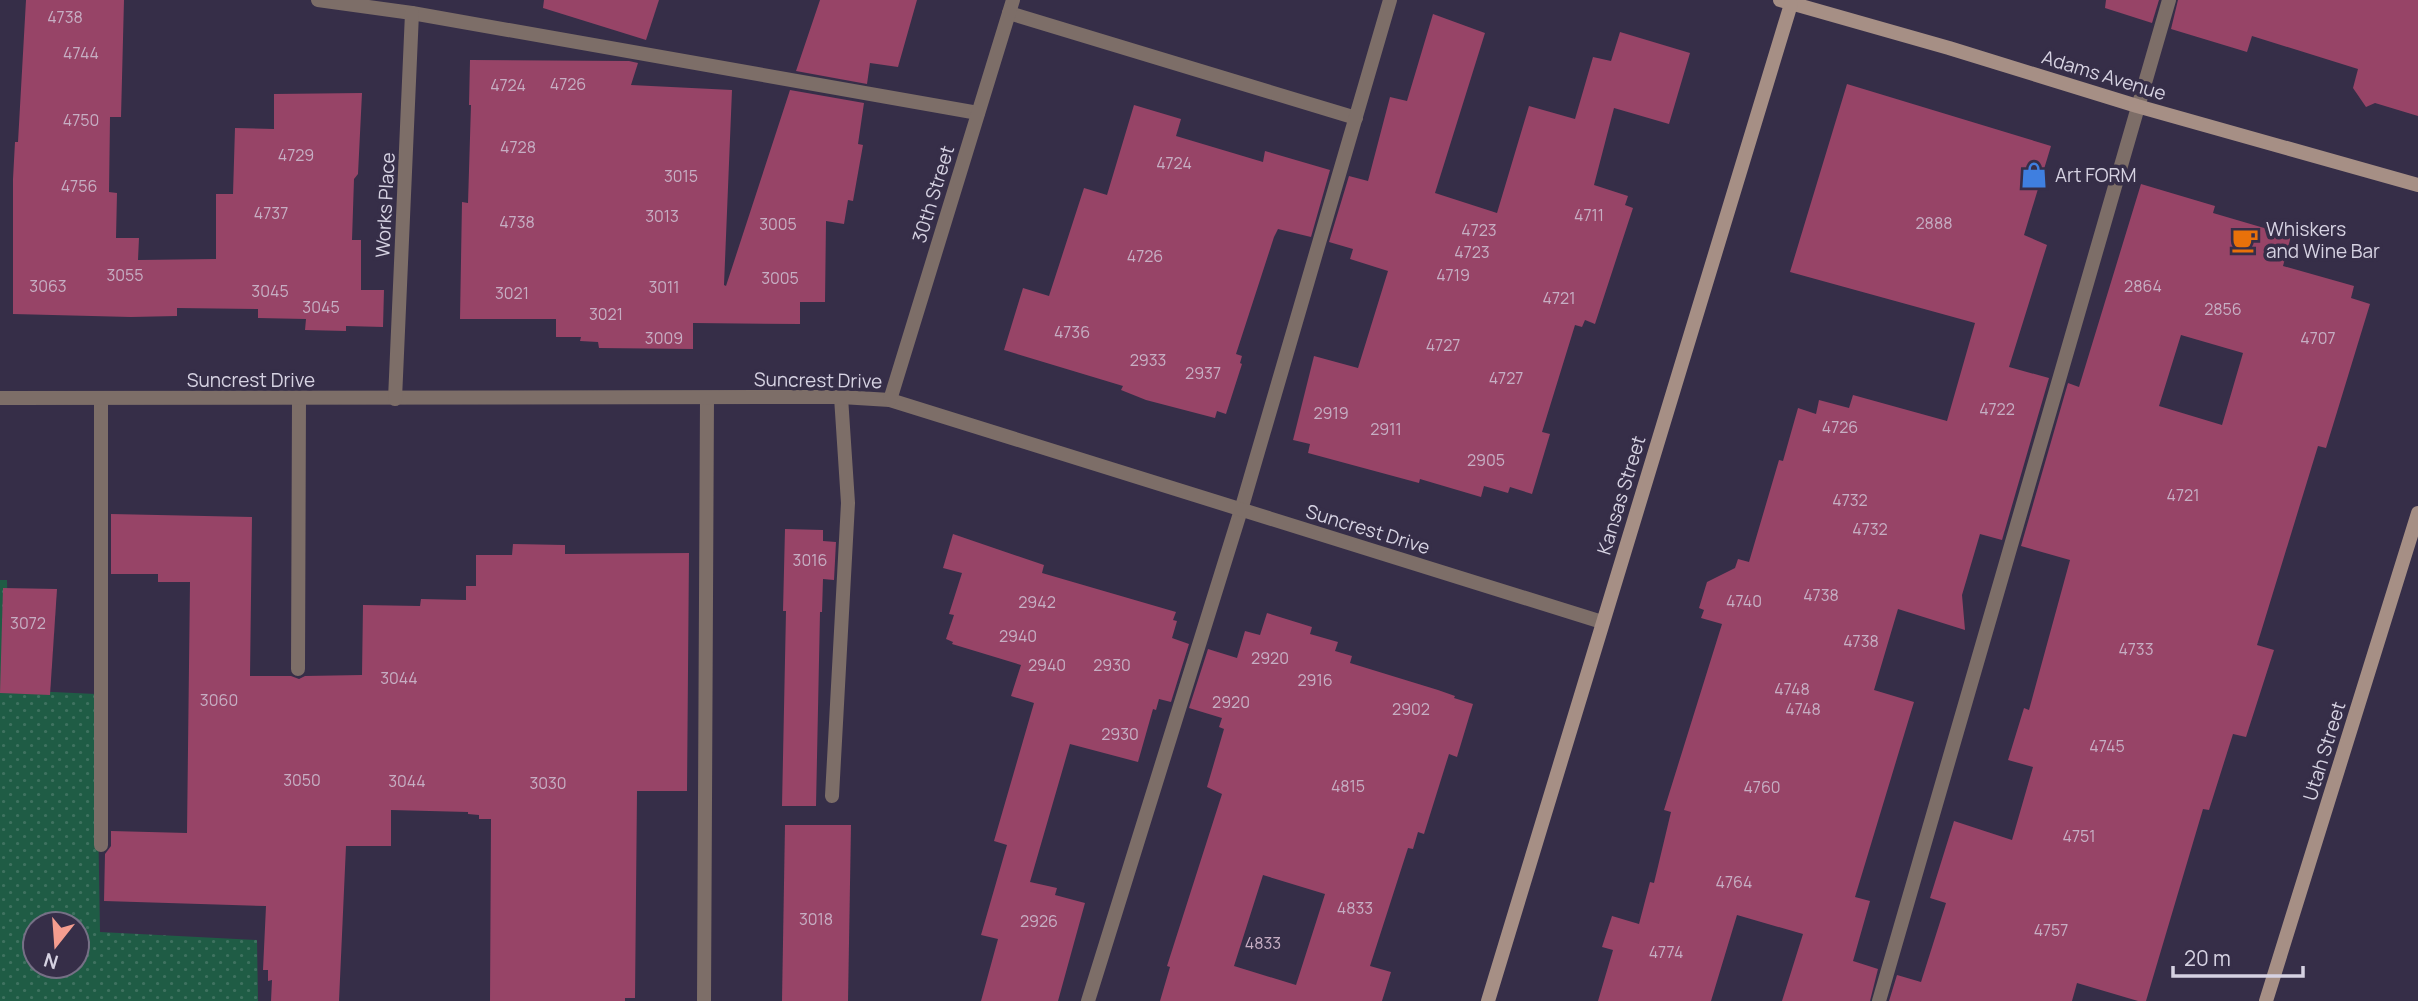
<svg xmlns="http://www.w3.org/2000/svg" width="2418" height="1001" font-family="Manrope,sans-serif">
<defs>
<pattern id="grass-dots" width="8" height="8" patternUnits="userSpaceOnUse" patternTransform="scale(1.75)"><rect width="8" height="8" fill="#1f5c45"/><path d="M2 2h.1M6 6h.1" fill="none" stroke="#3f7260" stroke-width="1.8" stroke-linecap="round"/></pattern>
</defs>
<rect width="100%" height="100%" fill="#362e48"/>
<!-- grass -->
<path fill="url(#grass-dots)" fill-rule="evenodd" d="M0,580h7l2,110 87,4 4,238 157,8 1,61h-258zM35,924h42v42h-42z"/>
<!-- building -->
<g fill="#974467" fill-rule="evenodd">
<polygon points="26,0 124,0 121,117 110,117 109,192 117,193 116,238 139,238 138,260 216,259 216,194 233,194 235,128 274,129 274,94 362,93 358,174 354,179 352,240 361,240 361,290 384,290 383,327 346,326 346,331 305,330 306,319 258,318 258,309 177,308 177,316 131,317 13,314 13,179 15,142 18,142"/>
<polygon points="544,0 659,0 646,40 543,8"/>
<polygon points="820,0 917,0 898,67 870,63 867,84 796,71"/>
<polygon points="2106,0 2159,0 2152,23 2105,8"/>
<polygon points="2178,0 2418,0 2418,116 2375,103 2366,107 2353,88 2358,69 2252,36 2247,52 2171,29"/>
<polygon points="1433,14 1485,33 1435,193 1497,213 1529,106 1575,119 1593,57 1611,61 1620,32 1690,53 1669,124 1614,108 1594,185 1628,196 1625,205 1633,208 1595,324 1585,320 1582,327 1575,325 1542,432 1550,434 1532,494 1510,487 1508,493 1484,486 1481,497 1420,479 1419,483 1308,453 1310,444 1293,440 1314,356 1358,368 1388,271 1350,259 1353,249 1329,242 1349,176 1368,181 1390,97 1407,101"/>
<polygon points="470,60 629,61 638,63 631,85 732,90 724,285 726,286 790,90 864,103 858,144 863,145 853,201 848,200 844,224 826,221 825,302 800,302 800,324 693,323 693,349 599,348 598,342 580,341 581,337 556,337 556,319 460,319 462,202 468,203 471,105 469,105"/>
<polygon points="1847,84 2051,146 2024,235 2047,245 2009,367 2049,378 2002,540 1980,534 1962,595 1965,630 1898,609 1874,690 1914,702 1855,897 1870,901 1853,961 1878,969 1870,1001 1782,1001 1803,934 1737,915 1711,1001 1598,1001 1613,950 1602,947 1612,916 1639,924 1650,882 1654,883 1671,812 1664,810 1722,624 1701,618 1704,610 1699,608 1707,582 1735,568 1738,559 1749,562 1779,460 1783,461 1798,408 1816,414 1819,400 1849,408 1853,395 1947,421 1975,323 1790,272"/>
<polygon points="1134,105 1181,119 1176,136 1263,162 1265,151 1330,170 1311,237 1278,229 1274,237 1236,354 1242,356 1240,363 1242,364 1226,414 1217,411 1215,418 1146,400 1121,390 1123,386 1004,350 1023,288 1049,296 1084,188 1107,195"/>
<path d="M2141,184l74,22 -2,7 78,23 -8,30 71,20 -3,12 19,6 -44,144 -8,-2 -61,199 17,5 -28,87 -13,-3 -24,76 -6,-1 -57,192h-8l-61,-18 -5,18h-183l8,-26 24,7 25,-79 -16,-5 24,-77 58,19 21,-73 -25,-7 16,-52 5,2 41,-150 -49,-14 47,-163 11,4zM2181,335l62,18 -21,72 -63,-19z"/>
<polygon points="111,514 252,517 250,676 291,676 299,679 305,676 362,675 363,605 420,606 421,599 466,600 466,586 476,586 476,555 512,555 513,544 565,545 565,554 689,553 687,791 637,791 635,998 625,998 625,1001 490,1001 491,819 479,819 479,815 468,814 468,812 391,810 391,846 346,846 339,1001 271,1001 272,980 268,981 268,970 263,970 266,906 104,901 105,854 111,846 111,831 187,833 190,582 158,582 158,574 111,574"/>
<polygon points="785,529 823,530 823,541 836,542 834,580 823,579 822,612 820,612 816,806 782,806 786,611 783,611"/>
<polygon points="953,534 1044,565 1042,573 1176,612 1173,620 1177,621 1172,638 1189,644 1171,702 1159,699 1156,710 1153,709 1138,762 1070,744 1030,882 1057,888 1055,895 1085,903 1058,1001 981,1001 998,939 981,935 1007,845 994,841 1034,703 1011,696 1021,665 952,644 953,642 946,639 954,615 949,614 962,573 943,568"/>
<polygon points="3,588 57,589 50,695 0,693"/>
<path d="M1267,613l45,14 -2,7 28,8 -3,9 17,5 -2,7 88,27 17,6 -1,2 19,6 -16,53 -8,-3 -25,80 -6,-2 -5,17 -5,-1 -38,118 21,6 -9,29h-222l10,-34 -3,-1 55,-172 -15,-7 17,-58 -5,-2 3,-9 -33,-10 19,-59 29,9 8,-27 15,4zM1263,875l62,19 -29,91 -62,-19z"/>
<polygon points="785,825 851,825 848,1001 782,1001"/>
</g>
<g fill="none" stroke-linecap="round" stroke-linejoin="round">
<!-- lane -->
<g stroke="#7d6e68" stroke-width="14">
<polyline points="318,0 412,13 978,113"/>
<polyline points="1009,13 1356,118"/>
<polyline points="101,399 101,845"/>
<polyline points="298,669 299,399"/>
<polyline points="832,796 848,503 841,397"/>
<polyline points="704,1001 707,398"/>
<polyline points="1088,1001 1241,510 1390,0"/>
<polyline points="1879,1001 2169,0"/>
</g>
<!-- street -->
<g stroke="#7d6e68" stroke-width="14">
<polyline points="0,398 841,397 890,400 1602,622"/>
<polyline points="395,399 412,13"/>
<polyline points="890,400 1013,0"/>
</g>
<!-- secondary -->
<g stroke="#a68f85" stroke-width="14">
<polyline points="1780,0 1949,48 2137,106 2418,185"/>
<polyline points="1488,1001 1791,4"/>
<polyline points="2266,1001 2418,513"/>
</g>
</g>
<!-- icons -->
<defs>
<g id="shop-bare" transform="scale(2.1)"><path d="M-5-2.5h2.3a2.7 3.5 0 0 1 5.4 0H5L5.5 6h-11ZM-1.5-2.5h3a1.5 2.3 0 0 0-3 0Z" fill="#3f7fe0" stroke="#362e48" stroke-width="2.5" paint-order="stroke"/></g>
<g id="cafe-bare" transform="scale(2.1)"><path d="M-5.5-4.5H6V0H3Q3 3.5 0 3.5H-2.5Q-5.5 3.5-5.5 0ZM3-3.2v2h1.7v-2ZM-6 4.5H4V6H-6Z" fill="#e8710a" stroke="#362e48" stroke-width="2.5" paint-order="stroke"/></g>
</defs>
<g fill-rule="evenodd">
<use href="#shop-bare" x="2034" y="175"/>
<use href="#cafe-bare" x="2245" y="240"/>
</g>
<g text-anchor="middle" stroke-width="7" stroke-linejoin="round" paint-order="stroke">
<!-- number labels -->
<g font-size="16" fill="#c6aec3">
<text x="65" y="23">4738</text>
<text x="81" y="59">4744</text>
<text x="568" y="90">4726</text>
<text x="508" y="91">4724</text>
<text x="81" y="126">4750</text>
<text x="518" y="153">4728</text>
<text x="296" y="161">4729</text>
<text x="1174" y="169">4724</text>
<text x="681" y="182">3015</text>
<text x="79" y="192">4756</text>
<text x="271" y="219">4737</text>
<text x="1589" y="221">4711</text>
<text x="662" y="222">3013</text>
<text x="517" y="228">4738</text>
<text x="1934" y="229">2888</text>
<text x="778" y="230">3005</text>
<text x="1479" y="236">4723</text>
<text x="1472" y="258">4723</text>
<text x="1145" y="262">4726</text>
<text x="125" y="281">3055</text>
<text x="1453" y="281">4719</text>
<text x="780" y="284">3005</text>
<text x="48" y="292">3063</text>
<text x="2143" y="292">2864</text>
<text x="664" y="293">3011</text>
<text x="270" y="297">3045</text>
<text x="512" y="299">3021</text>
<text x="1559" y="304">4721</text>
<text x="321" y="313">3045</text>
<text x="2223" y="315">2856</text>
<text x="606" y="320">3021</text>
<text x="1072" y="338">4736</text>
<text x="664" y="344">3009</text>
<text x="2318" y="344">4707</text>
<text x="1443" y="351">4727</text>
<text x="1148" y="366">2933</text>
<text x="1203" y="379">2937</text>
<text x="1506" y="384">4727</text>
<text x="1997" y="415">4722</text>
<text x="1331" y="419">2919</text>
<text x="1840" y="433">4726</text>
<text x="1386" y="435">2911</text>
<text x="1486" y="466">2905</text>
<text x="2183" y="501">4721</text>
<text x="1850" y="506">4732</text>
<text x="1870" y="535">4732</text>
<text x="810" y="566">3016</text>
<text x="1821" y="601">4738</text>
<text x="1744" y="607">4740</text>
<text x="1037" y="608">2942</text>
<text x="28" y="629">3072</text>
<text x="1018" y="642">2940</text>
<text x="1861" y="647">4738</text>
<text x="2136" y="655">4733</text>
<text x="1270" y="664">2920</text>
<text x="1047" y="671">2940</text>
<text x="1112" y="671">2930</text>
<text x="399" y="684">3044</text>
<text x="1315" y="686">2916</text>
<text x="1792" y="695">4748</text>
<text x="219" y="706">3060</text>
<text x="1231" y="708">2920</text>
<text x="1411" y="715">2902</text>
<text x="1803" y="715">4748</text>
<text x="1120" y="740">2930</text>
<text x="2107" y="752">4745</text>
<text x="302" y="786">3050</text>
<text x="407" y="787">3044</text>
<text x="548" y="789">3030</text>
<text x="1348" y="792">4815</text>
<text x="1762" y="793">4760</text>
<text x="2079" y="842">4751</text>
<text x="1734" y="888">4764</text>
<text x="1355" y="914">4833</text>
<text x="816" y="925">3018</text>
<text x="1039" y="927">2926</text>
<text x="2051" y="936">4757</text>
<text x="1263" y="949">4833</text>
<text x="1666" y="958">4774</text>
</g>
<!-- street labels -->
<g font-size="19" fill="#d6d2e2" stroke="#362e48">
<text transform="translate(2104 75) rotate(17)" y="7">Adams Avenue</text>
<text transform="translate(933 194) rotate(-73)" y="7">30th Street</text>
<text transform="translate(385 205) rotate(-87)" y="7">Works Place</text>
<text x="251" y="387">Suncrest Drive</text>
<text transform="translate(818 380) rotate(1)" y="7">Suncrest Drive</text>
<text transform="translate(1621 495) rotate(-73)" y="7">Kansas Street</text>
<text transform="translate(1368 529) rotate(17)" y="7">Suncrest Drive</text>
<text transform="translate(2324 751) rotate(-73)" y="7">Utah Street</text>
</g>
<!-- poi labels -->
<g font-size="19" fill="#d6d2e2" stroke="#362e48" text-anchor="start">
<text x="2055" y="182">Art FORM</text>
<text x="2266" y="236">Whiskers<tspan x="2266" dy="22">and Wine Bar</tspan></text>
</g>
</g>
<!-- north arrow -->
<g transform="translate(56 945) rotate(197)"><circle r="33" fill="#362e48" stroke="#767086" stroke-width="2"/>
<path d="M0-5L12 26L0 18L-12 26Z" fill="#f59d8f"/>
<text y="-10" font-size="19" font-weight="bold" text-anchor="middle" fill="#d6d2e2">N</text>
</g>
<!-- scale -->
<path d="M2173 966v10h130v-10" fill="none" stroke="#d6d2e2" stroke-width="3.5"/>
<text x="2184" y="966" font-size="21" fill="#d6d2e2" stroke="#362e48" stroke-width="5" paint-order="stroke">20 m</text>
</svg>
